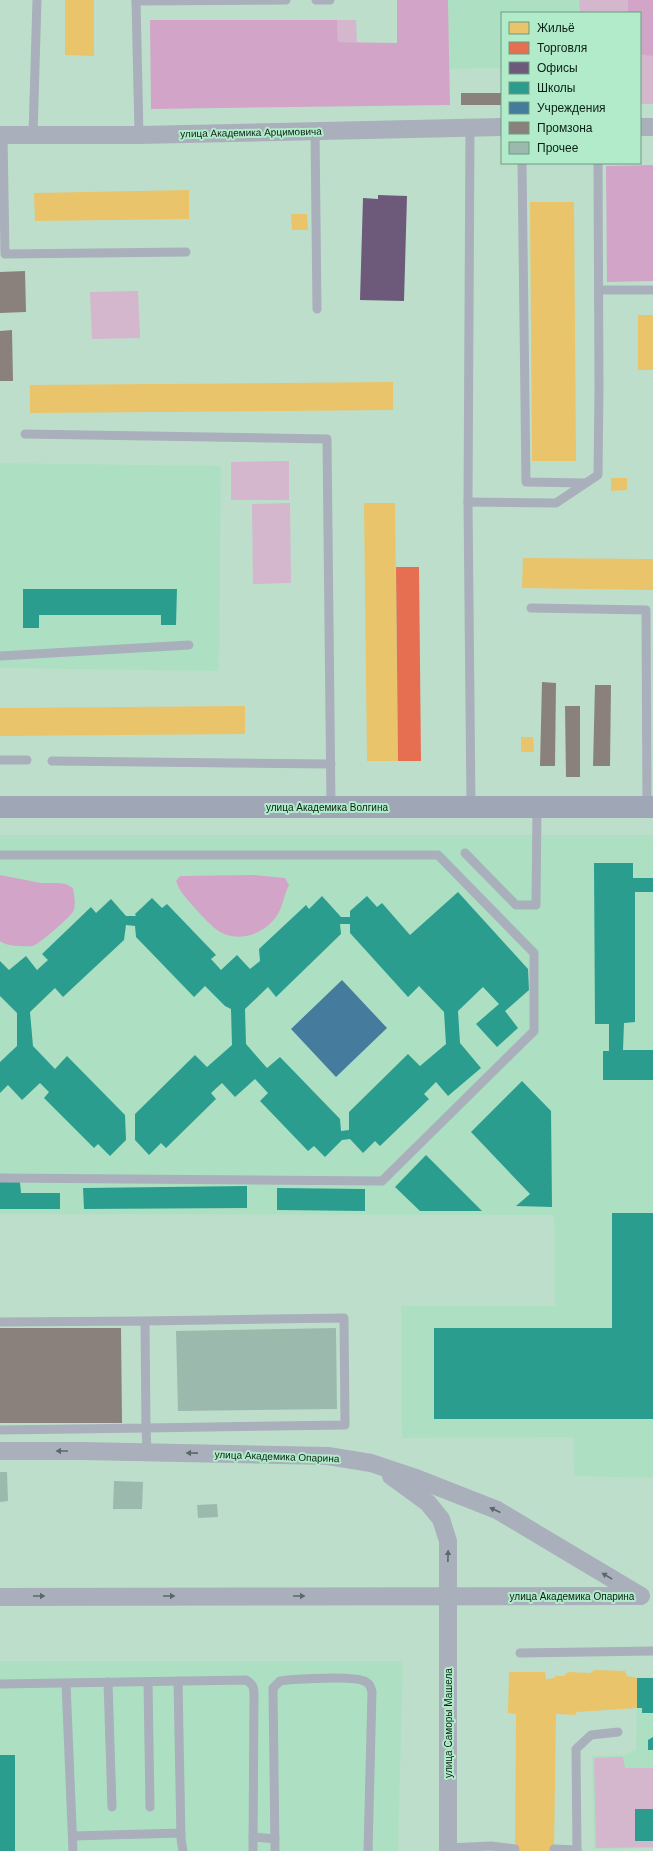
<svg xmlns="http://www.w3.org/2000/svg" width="653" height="1851" font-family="Arial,sans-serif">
<rect width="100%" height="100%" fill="#bedecc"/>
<!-- built -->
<g fill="#ade0c3">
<polygon points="448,0 579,0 580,13 502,13 502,68 449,69"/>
<polygon points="0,463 221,466 219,671 0,668"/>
<polygon points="0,835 653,835 653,1478 574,1476 573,1437 402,1438 401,1306 555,1306 554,1215 0,1214"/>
<polygon points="0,1661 403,1661 398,1851 0,1851"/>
<polygon points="637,1678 653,1678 653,1848 594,1849 592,1756 624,1755 636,1750"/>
</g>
<!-- green -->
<g fill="#d4b6cd">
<polygon points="579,0 653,0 653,104 640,104 640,13 580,13"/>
<polygon points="337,20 356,20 357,42 338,42"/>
<polygon points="138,291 140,338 92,339 90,292"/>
<polygon points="289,461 289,500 231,500 231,462"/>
<polygon points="290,503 291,583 253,584 252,504"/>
<polygon points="623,1757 625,1768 653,1768 653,1847 596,1848 594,1758"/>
</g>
<!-- forest -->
<g fill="#d2a5c8">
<polygon points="397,0 448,0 450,105 151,109 150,20 337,20 338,42 397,43"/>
<polygon points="628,0 653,0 653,56 640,54 640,13 628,13"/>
<polygon points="653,165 653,281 607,282 606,166"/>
<path d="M0,875l41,8h17l8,1 7,4c1,7 3,14 1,22 -2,6 -35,34 -41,36 -8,1 -28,0 -33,-5z"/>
<path d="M253,875l32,3 4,7c-5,10 -6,20 -11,29 -11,18 -36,29 -56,19 -8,-4 -15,-12 -21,-18 -9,-11 -21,-21 -25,-34l4,-5z"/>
</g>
<!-- homes -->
<g fill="#e9c46a">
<polygon points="65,0 94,0 94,56 65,55"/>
<polygon points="189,190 189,219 35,221 34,193"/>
<polygon points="530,202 574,202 576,461 532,461"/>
<polygon points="291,214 307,214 308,230 292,230"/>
<rect x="638" y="315" width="15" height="55"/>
<polygon points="393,382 393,410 30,413 30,385"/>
<polygon points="611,478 627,478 627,490 611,491"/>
<polygon points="364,503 395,503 398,761 367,761"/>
<polygon points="523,558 653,559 653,590 522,588"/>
<polygon points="245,706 245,734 0,736 0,708"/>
<polygon points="521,737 533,737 534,752 521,752"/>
<polygon points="595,1670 625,1671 627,1676 637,1678 637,1708 577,1712 575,1715 556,1714 554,1851 515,1851 516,1714 508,1713 509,1672 545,1672 546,1679 555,1678 555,1676 564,1676 568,1672 590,1673"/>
</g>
<!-- shops -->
<polygon fill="#e76f51" points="396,567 419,567 421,761 398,761"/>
<!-- offices -->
<polygon fill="#6d597a" points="378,195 407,196 404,301 360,300 363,198 378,199"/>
<!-- schools -->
<g fill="#2a9d8f" fill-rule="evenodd">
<polygon points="23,589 177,589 176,625 161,625 161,615 39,615 39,628 23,628"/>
<polygon points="594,863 633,863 633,878 653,878 653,892 635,892 635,1022 624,1023 623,1050 653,1050 653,1080 603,1080 603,1051 609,1051 609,1024 595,1024"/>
<path d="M458,892l70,77 1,21 -24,21 13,17 -21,19 -21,-23 23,-20 -16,-17 -25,24 2,32 21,25 -33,28 -12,-14 -12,12 5,5 -49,47 -5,-5 -12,12 -13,-14 -8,1 -17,17 -11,-11 -6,5 -48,-50 8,-8 -13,-14 -20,18 -13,-14 -11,10 5,6 -50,49 -5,-5 -12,12 -14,-15v-26l60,-59 12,12 25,-22 -1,-36 -6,-3 -20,-20 -11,11 -58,-60 -1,-11 -9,-1 -2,15 -61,57 -8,-9 -25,24 3,34 22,23 12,-13 58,59 1,25 -16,16 -12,-12 -4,4 -50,-50 5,-6 -9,-9 -18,17 -14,-15 -8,8v-31l17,-16v-33l-17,-17v-35l9,9 17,-14 11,14 11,-10 -6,-6 49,-47 5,6 15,-14 15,17h10l-1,-2 17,-16 10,10 5,-4 49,51 -5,4 10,11 16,-15 13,14 10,-8 -1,-12 47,-44 3,4 13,-13 19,21h9v-6l17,-15 10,11 5,-4 28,32zM340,924h10v9l58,64 11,-11 25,26 2,32 -26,22 -12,-12 -59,58v18l-8,1 -1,-12 -60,-62 -13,11 -21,-24 -1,-35 23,-22 8,10 65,-63z"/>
<polygon points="522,1081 551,1111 552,1207 516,1206 530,1194 471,1132"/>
<polygon points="426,1155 482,1211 420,1211 395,1187"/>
<polygon points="0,1182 20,1182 21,1193 60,1193 60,1209 0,1209"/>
<polygon points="247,1186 247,1208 84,1209 83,1188"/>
<polygon points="277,1188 365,1189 365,1211 277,1210"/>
<polygon points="612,1213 653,1213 653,1419 434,1419 434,1328 612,1328"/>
<polygon points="637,1678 653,1678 653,1713 642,1713 642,1708 637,1708"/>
<polygon points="653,1737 653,1750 648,1750 648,1740"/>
<rect x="0" y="1755" width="15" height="96"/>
<rect x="635" y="1809" width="18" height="32"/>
</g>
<!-- public -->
<polygon fill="#457b9d" points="342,980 387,1028 336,1077 291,1029"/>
<!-- industry -->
<g fill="#8a817c">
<rect x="461" y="93" width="41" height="12"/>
<polygon points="25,271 26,312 0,313 0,272"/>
<polygon points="12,330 13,381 0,381 0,331"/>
<polygon points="542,682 556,683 555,766 540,766"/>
<polygon points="595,685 611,685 610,766 593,766"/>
<polygon points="565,706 580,706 580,777 566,777"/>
<polygon points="0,1328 121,1328 122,1423 0,1423"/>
</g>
<!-- building -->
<g fill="#9cb9ad">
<polygon points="336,1328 337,1409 178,1411 176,1331"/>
<polygon points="0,1472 7,1472 8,1501 0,1502"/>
<polygon points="114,1481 143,1482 142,1509 113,1509"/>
<polygon points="217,1504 218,1517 198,1518 197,1505"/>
</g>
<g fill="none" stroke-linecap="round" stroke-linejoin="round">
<!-- lane -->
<g stroke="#a9afbb" stroke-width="9">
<polyline points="136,0 139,135"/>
<polyline points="316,0 330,0"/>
<polyline points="136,1 286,0"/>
<polyline points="470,128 468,502 471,806"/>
<polyline points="315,131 317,309"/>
<polyline points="3,135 5,254 186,252"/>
<polyline points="33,135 37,0"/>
<polyline points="522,163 526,482 585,483"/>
<polyline points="599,290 653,290"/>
<polyline points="25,434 327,439 331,807"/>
<polyline points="468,502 556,503 598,475 599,388 598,163"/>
<polyline points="531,608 646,610 647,808"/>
<polyline points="0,656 189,645"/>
<polyline points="0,760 27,760"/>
<polyline points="52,761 331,764"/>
<polyline points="465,853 516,905 536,905 537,807"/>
<polyline points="0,855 438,855 534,953 534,1031 382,1181 0,1178"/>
<polyline points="145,1321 344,1318 345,1425 146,1428 147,1452"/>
<polyline points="0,1322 145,1321 146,1428 0,1430"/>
<polyline points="520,1653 653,1651"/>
<polyline points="178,1681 181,1839 183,1851"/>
<polyline points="108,1682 112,1807"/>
<polyline points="148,1682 150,1807"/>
<polyline points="66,1683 73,1851"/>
<path d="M0,1684l246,-4c7,4 8,7 8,15l-1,156"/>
<polyline points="73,1836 181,1833"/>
<polyline points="253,1837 275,1839"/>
<polyline points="448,1848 491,1846 515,1849"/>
<polyline points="554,1849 577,1850"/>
<path d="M275,1851l-2,-163 7,-7 8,-1c15,-1 68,-5 78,2 4,2 5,6 6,10l-4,159"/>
<polyline points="577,1851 576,1749 591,1735 618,1732"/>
</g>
<!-- street -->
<g stroke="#a9afbb" stroke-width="18">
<polyline points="640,127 653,127"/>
<polyline points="0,135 139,135 502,127"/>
<polyline points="0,1451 82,1451 328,1456 371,1463 413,1477 497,1510 641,1596"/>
<polyline points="391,1476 428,1503 441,1519 448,1541 448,1851"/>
<polyline points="0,1597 640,1596"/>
</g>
<!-- secondary -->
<polyline stroke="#9fa6b5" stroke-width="22" points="0,807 653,807"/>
</g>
<!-- one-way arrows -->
<defs><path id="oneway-solid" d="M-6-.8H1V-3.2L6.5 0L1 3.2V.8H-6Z"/></defs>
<g fill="#596868">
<use href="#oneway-solid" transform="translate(62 1451) rotate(180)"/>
<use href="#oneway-solid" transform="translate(192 1453) rotate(-179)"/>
<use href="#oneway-solid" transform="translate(495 1510) rotate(-155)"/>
<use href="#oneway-solid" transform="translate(448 1556) rotate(-89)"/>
<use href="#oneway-solid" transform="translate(607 1576) rotate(-149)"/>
<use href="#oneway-solid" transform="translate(39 1596)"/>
<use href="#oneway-solid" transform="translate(169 1596)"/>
<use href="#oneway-solid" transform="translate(299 1596)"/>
</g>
<g text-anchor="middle" stroke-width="4" stroke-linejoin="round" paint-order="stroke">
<!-- street labels -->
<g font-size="10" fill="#092014" stroke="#b1ebca">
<text transform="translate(251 132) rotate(-1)" y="4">улица Академика Арцимовича</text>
<text x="327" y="811">улица Академика Волгина</text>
<text transform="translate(277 1456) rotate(2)" y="4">улица Академика Опарина</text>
<text x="572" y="1600">улица Академика Опарина</text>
<text transform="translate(448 1723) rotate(-90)" y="4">улица Саморы Машела</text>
</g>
</g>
<!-- legend -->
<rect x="501" y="12" width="140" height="152" fill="#b1ebca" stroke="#6e9a81"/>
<rect x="509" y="22" width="20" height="12" fill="#e9c46a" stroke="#6e9a81"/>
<text x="537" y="32" font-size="12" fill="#092014">Жильё</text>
<rect x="509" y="42" width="20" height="12" fill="#e76f51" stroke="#6e9a81"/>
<text x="537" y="52" font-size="12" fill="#092014">Торговля</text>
<rect x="509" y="62" width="20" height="12" fill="#6d597a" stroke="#6e9a81"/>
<text x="537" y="72" font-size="12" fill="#092014">Офисы</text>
<rect x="509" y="82" width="20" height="12" fill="#2a9d8f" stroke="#6e9a81"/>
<text x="537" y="92" font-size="12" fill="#092014">Школы</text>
<rect x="509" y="102" width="20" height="12" fill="#457b9d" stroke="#6e9a81"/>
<text x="537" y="112" font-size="12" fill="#092014">Учреждения</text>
<rect x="509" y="122" width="20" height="12" fill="#8a817c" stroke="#6e9a81"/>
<text x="537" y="132" font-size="12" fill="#092014">Промзона</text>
<rect x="509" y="142" width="20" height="12" fill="#9cb9ad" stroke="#6e9a81"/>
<text x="537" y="152" font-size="12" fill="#092014">Прочее</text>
</svg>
